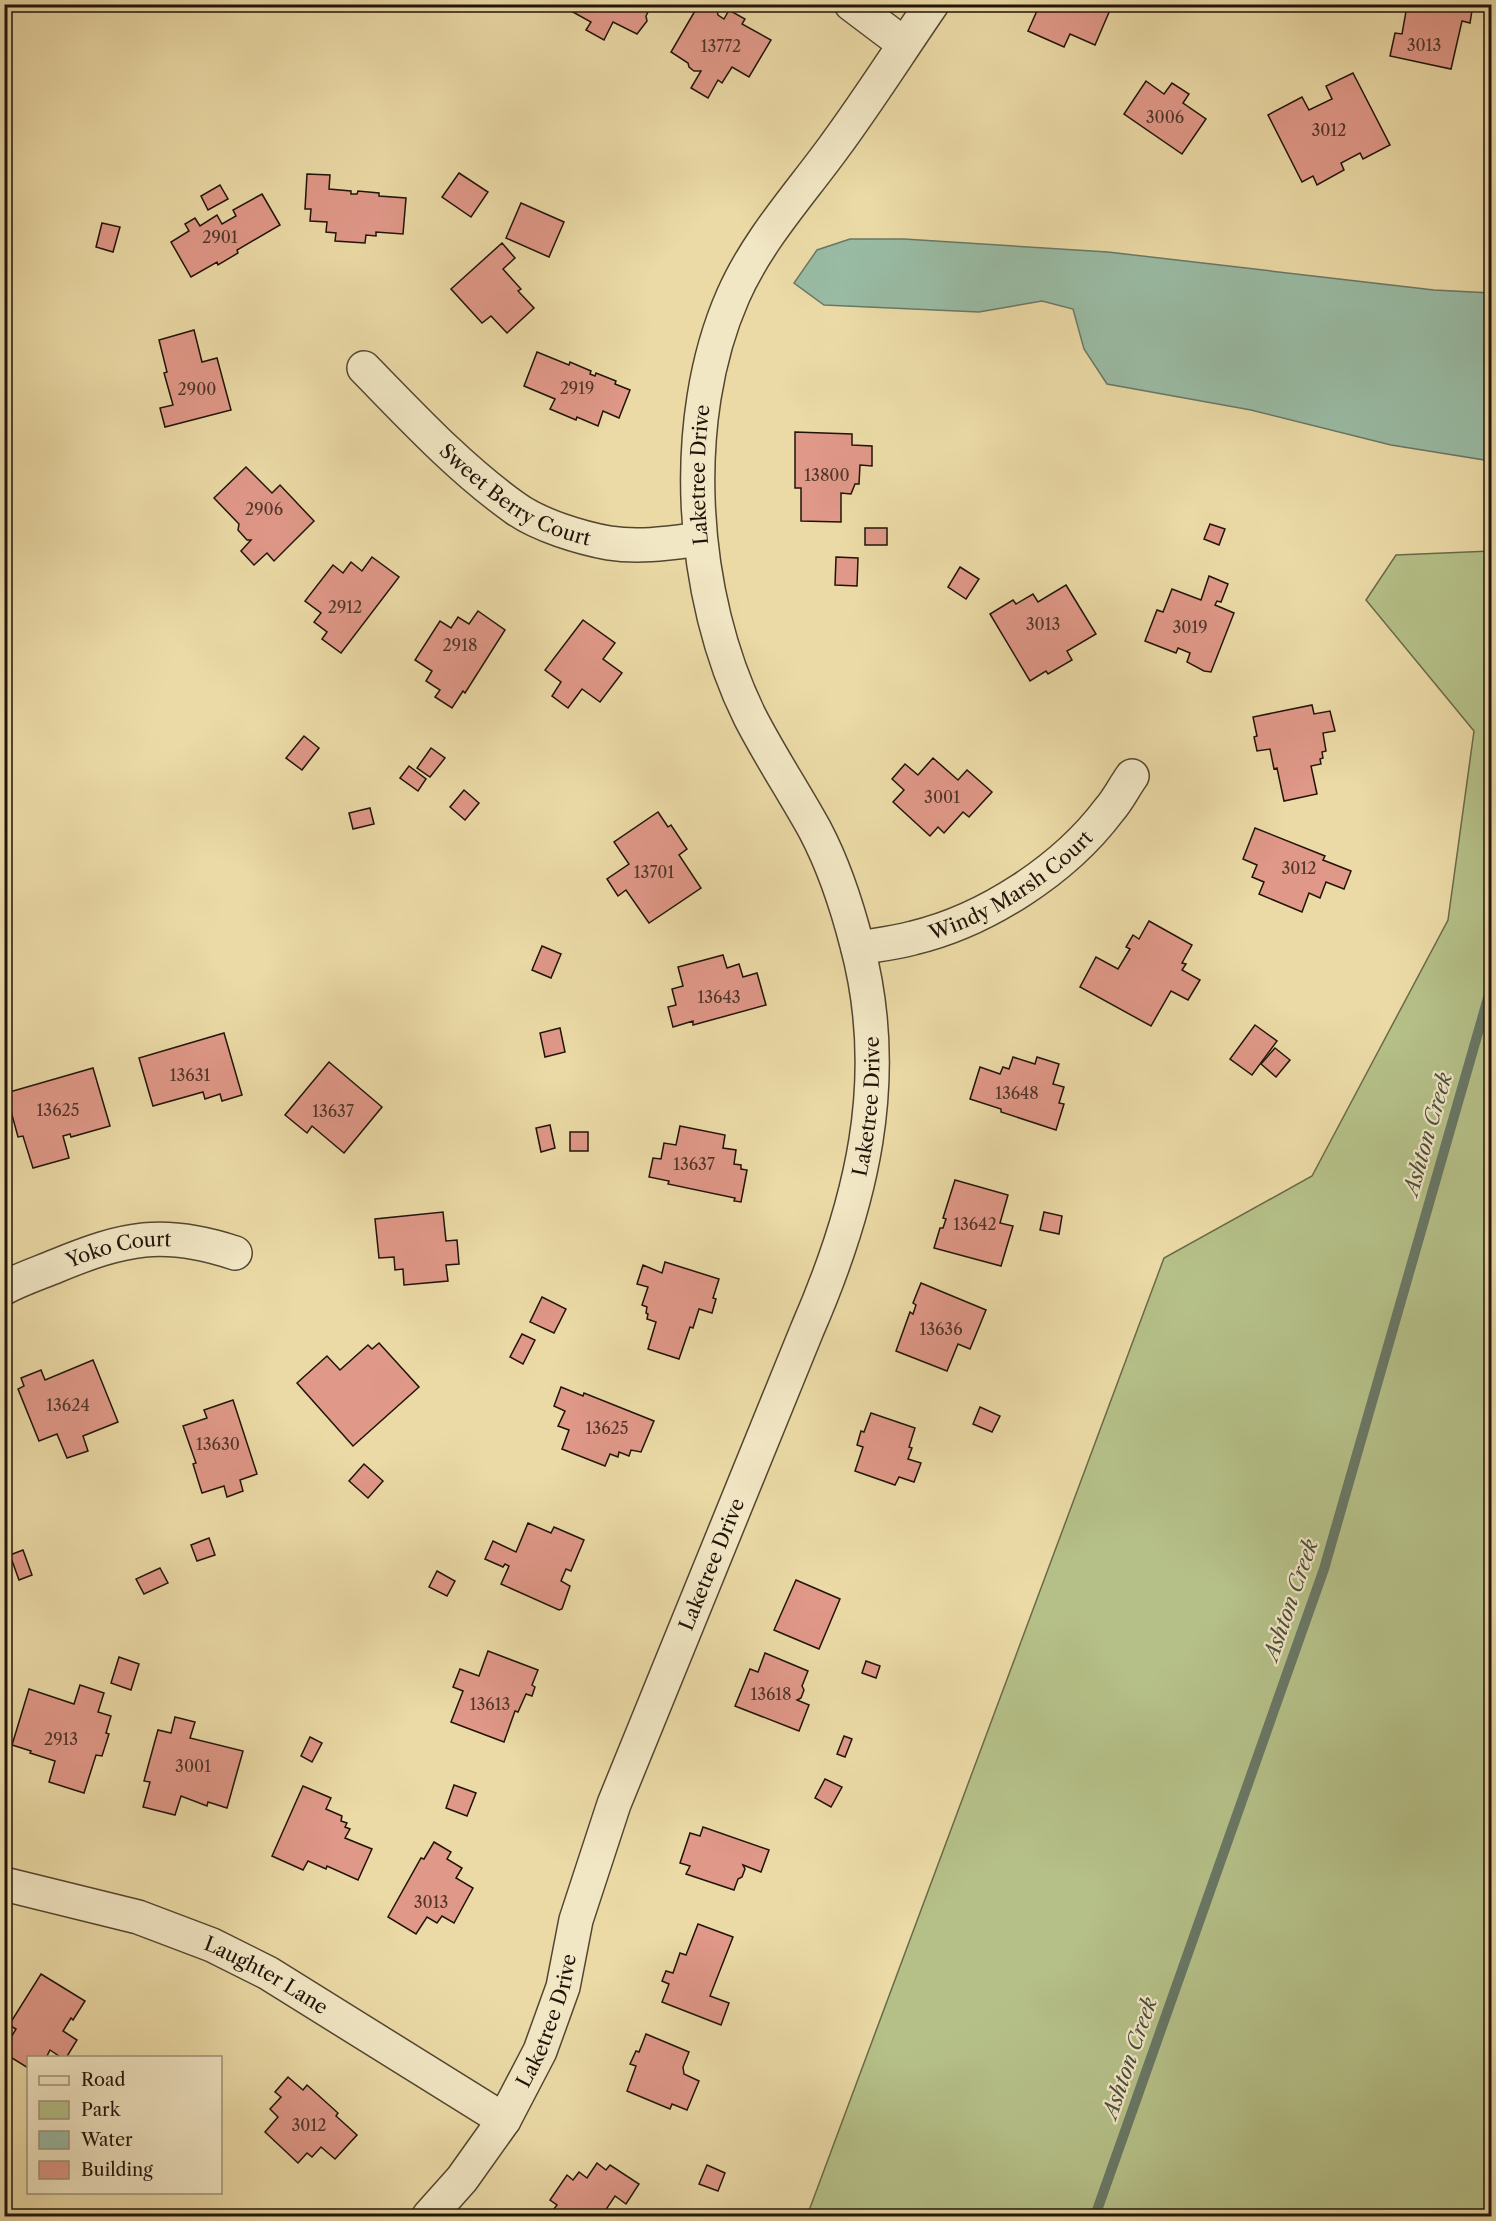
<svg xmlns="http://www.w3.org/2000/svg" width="1496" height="2221" font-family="'Libre Caslon Text',serif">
<rect width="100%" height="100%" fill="#ebdaa6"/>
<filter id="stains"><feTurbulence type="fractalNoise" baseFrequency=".00333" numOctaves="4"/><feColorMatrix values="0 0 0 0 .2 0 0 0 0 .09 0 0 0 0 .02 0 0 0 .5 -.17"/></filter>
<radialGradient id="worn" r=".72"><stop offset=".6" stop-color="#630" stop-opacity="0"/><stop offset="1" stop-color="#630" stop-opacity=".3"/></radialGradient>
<!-- green -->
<polygon fill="#b5c088" stroke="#6a6a48" stroke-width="1.5" points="1491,551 1491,2216 807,2216 1164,1258 1312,1176 1448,920 1474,731 1366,600 1396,555"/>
<!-- water -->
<polygon fill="#99bba4" stroke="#697866" stroke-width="1.5" points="850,239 904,239 1108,252 1434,290 1491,293 1491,461 1391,445 1251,410 1107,384 1084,349 1073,309 1042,301 979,312 824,305 794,283 817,250"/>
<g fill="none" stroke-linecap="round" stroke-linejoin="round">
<!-- stream -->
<polyline stroke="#697866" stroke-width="10" points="1095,2216 1324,1569 1492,984"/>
</g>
<!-- building -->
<g fill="#e09888" stroke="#201409" stroke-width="1.5">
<polygon points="562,4 652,4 646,16 647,21 637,34 613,22 604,40 586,30 591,22 562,6"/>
<polygon points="699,4 717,10 718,15 724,19 729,10 745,19 742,24 771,40 749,77 732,67 722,83 718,80 708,98 691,88 701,71 694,71 689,67 688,63 671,52"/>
<polygon points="1040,4 1096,4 1110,10 1095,45 1070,34 1064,47 1028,31"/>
<polygon points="1402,4 1473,4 1470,23 1462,21 1451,69 1390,56 1395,33 1402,34 1407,6"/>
<polygon points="1353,73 1390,145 1363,159 1360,153 1341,163 1344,170 1317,185 1313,176 1302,182 1268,115 1302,97 1309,110 1332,99 1326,86"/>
<polygon points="1146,81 1164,94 1172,83 1189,94 1183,103 1206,119 1182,154 1124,114"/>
<polygon points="459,173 488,192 471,217 442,197"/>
<polygon points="307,174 330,175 329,189 351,191 351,194 357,194 358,191 379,193 379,196 406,198 403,234 376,232 376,236 366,235 365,243 335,241 336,233 326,232 327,222 310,221 311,209 305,209"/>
<polygon points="220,185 228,199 208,210 201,196"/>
<polygon points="262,194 280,225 237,250 238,253 218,265 217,262 191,277 171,242 189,231 185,224 195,218 200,226 217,215 222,224 236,216 233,210"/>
<polygon points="521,203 564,222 549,257 506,238"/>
<polygon points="102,223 120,227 113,252 96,247"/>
<polygon points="502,243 515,258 503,269 521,289 518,291 534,308 507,333 491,316 482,323 451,289"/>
<polygon points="194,330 202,362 217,358 231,410 165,427 160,408 173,405 164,373 167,372 159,340"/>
<polygon points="537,352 569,365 570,362 591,371 590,374 595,376 596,373 616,381 615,384 630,390 619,418 603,411 598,426 577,417 576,420 550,409 555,399 524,386"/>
<polygon points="795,432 852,434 852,445 872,446 872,466 860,465 859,484 855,484 851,494 841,493 841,522 801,521 801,488 795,488"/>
<polygon points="246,467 272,493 280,485 314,521 274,561 267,553 254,565 241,551 251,540 247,540 238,530 239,524 214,498"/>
<polygon points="1210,524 1225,529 1219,545 1204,539"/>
<rect x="865" y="528" width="22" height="17"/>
<polygon points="372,557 399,577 341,653 322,639 327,632 314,622 321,613 305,601 333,565 343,573 351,562 362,571"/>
<polygon points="836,557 858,558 857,586 835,585"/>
<polygon points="960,567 979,579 966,599 948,587"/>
<polygon points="1209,576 1228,584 1221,602 1217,601 1215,605 1234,613 1211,672 1204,671 1187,662 1190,653 1178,648 1176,653 1145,641 1157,610 1163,612 1172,589 1201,600"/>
<polygon points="1066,585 1096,634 1067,651 1072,660 1048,674 1046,671 1030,681 990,614 1013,600 1016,604 1033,594 1038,602"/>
<polygon points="478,611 505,630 465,693 463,691 452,708 435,697 440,690 426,681 432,671 415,660 440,621 451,628 458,617 469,624"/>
<polygon points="583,620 615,643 603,659 622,673 600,702 582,689 568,708 552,696 561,682 545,670"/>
<polygon points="1312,705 1314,714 1330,711 1335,731 1323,733 1326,751 1322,752 1323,758 1320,759 1321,764 1311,766 1317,794 1284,801 1277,768 1274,769 1270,749 1257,751 1254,737 1257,736 1253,717"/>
<polygon points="304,736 319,748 302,770 286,758"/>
<polygon points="431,748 445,758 430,777 417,768"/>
<polygon points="933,758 958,780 967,770 992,792 969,817 963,812 944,833 938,827 930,836 893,802 904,790 892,779 905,764 918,775"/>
<polygon points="409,766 426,779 418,791 400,778"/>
<polygon points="464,790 479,803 465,820 450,807"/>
<polygon points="370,808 374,824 353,829 349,813"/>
<polygon points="658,812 668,827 671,825 687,849 679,855 701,888 649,923 626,890 618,896 607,879 629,864 614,842"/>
<polygon points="1255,828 1325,856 1323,860 1351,871 1344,889 1326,882 1320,898 1309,893 1302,912 1259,894 1264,882 1252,877 1257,865 1243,859"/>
<polygon points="1149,921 1192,945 1182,963 1186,964 1182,970 1200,980 1188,1000 1171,991 1151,1026 1080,987 1096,957 1118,969 1130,949 1126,947 1133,935 1139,939"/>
<polygon points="542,946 561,954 551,978 532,970"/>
<polygon points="723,955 727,968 739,964 743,977 757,973 766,1005 693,1025 693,1021 673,1027 668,1007 676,1005 672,989 683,986 678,967"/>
<polygon points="1255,1025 1277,1041 1252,1075 1230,1059"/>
<polygon points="560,1028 565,1052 545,1057 540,1033"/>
<polygon points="224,1033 242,1095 222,1101 220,1094 205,1099 203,1092 153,1106 139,1058"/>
<polygon points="1275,1048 1290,1060 1276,1077 1261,1064"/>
<polygon points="1013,1057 1035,1064 1037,1057 1059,1064 1053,1084 1064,1087 1059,1103 1064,1104 1056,1130 1001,1112 1001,1109 970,1099 980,1067 1000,1074 1003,1067 1009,1069"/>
<polygon points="329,1062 382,1107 344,1153 312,1126 307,1133 285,1115"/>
<polygon points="93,1068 110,1126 71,1137 70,1134 63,1136 69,1158 33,1168 23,1136 18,1137 6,1093"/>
<polygon points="550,1125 555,1148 541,1152 536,1128"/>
<polygon points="680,1126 725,1135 723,1148 736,1150 734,1164 741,1165 741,1169 747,1170 741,1202 734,1201 735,1198 668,1184 669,1181 649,1177 653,1158 661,1159 664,1143 676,1145"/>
<rect x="570" y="1132" width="18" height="19"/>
<polygon points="955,1180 1008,1195 1000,1223 1013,1226 1001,1266 934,1248 940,1228 943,1228 946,1219 943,1218"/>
<polygon points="443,1212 446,1241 457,1240 459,1264 446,1265 448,1281 404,1285 403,1269 395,1270 394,1257 379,1258 375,1219"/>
<polygon points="1044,1212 1062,1216 1059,1234 1040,1230"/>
<polygon points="665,1262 719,1279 713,1298 716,1299 712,1313 699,1309 693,1328 690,1327 679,1359 648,1349 656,1322 647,1319 648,1314 646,1313 647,1307 642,1305 648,1287 637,1284 643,1265 662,1273"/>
<polygon points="921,1283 986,1310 970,1349 958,1344 947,1371 896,1351 910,1312 913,1314 916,1305 913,1303"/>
<polygon points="542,1297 566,1309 554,1333 530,1322"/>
<polygon points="522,1334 535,1340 523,1364 510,1357"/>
<polygon points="379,1343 419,1387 353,1446 297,1383 327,1356 340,1370 368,1345 372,1349"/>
<polygon points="93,1360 118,1422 83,1436 88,1451 67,1458 57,1434 39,1441 18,1389 24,1386 21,1378 41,1370 45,1380"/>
<polygon points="561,1387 583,1396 584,1393 654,1421 641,1452 631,1450 629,1456 619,1452 618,1457 610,1454 605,1466 562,1449 569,1430 558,1426 565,1411 554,1406"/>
<polygon points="233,1400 257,1474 240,1480 243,1491 227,1497 224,1486 202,1493 193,1464 196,1463 183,1426 207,1418 204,1410"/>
<polygon points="980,1407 1000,1416 992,1432 973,1424"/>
<polygon points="871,1413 915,1428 909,1447 912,1448 908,1459 921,1463 914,1482 899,1477 895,1485 855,1471 863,1447 857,1445 861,1431 864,1432"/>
<polygon points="364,1464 383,1481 368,1498 349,1481"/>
<polygon points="528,1523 551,1533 554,1527 584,1540 571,1571 566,1569 561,1581 570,1586 562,1609 559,1610 501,1584 509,1566 505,1564 503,1567 485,1559 493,1541 516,1552"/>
<polygon points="209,1538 215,1555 197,1561 191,1545"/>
<polygon points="23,1550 32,1575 19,1580 10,1555"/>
<polygon points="160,1568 168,1583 144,1594 136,1579"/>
<polygon points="437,1571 455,1581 447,1596 429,1587"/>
<polygon points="796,1580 840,1599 819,1649 774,1630"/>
<polygon points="488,1651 538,1670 532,1685 535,1687 532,1696 526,1694 518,1712 515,1711 504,1742 451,1722 463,1691 453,1687 460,1669 479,1676"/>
<polygon points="765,1653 808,1671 802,1686 804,1690 801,1698 797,1700 809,1705 799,1731 735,1706 750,1669 758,1672"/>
<polygon points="119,1657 139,1664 131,1690 111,1683"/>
<polygon points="866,1661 880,1666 876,1678 862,1673"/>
<polygon points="80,1685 104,1693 98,1712 111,1716 106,1733 109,1734 102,1756 96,1755 84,1793 49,1782 55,1761 30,1753 31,1751 12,1745 29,1689 74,1704"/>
<polygon points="175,1717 195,1722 190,1738 243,1751 227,1808 208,1802 207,1806 181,1796 175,1815 143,1807 150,1782 144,1781 158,1730 171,1733"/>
<polygon points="844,1736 852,1739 845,1757 837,1754"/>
<polygon points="310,1737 322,1743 312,1762 301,1756"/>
<polygon points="825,1779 842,1787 831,1807 815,1798"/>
<polygon points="454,1785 476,1793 467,1816 446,1808"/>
<polygon points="303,1786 331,1798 326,1809 342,1816 341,1821 347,1823 345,1827 350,1829 345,1838 372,1849 358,1880 327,1866 326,1869 308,1861 303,1870 272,1856"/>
<polygon points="703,1827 769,1850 761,1872 743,1865 745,1869 742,1877 738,1879 734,1890 686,1874 690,1866 680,1863 690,1833 700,1836"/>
<polygon points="434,1842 451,1852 447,1859 462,1868 456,1878 473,1888 454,1923 442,1916 437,1923 427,1917 416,1934 388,1917 421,1858 424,1859"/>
<polygon points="698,1924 733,1937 710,1996 729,2003 721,2025 662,2002 669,1984 662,1981 666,1971 673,1973 680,1953 686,1955"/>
<polygon points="41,1974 85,2001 73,2020 71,2018 63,2031 77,2040 66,2058 62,2058 50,2050 46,2058 28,2058 28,2068 4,2053 4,2049 16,2029 9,2025"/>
<polygon points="646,2034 689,2052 683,2067 684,2074 699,2081 687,2110 672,2104 670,2109 627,2091 636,2066 630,2064 636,2051 639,2052"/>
<polygon points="288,2077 303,2090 307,2085 338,2113 336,2116 357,2135 335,2159 321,2147 312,2157 307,2153 298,2163 265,2132 278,2117 270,2109 281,2097 275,2092"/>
<polygon points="597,2163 606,2170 610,2165 639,2184 626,2204 615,2196 603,2214 600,2212 598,2215 601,2216 553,2216 551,2213 557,2205 550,2200 567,2175 573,2180 579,2172 587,2178"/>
<polygon points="707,2165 725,2173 718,2191 699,2184"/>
<polygon points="177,2210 186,2216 172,2216"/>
</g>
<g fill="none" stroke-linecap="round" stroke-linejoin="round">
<!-- minor casing -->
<g stroke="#534630" stroke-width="36">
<g id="minor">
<polyline points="851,4 904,44"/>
<path id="s1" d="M364,368c48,49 95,100 151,140 23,17 66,30 94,35 31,5 61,0 91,-4"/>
<path id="s2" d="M858,948c18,-3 37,-5 55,-10 72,-17 151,-68 196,-128 9,-10 15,-23 23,-34"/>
<path id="s3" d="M4,1288c17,-9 35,-15 52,-22 68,-28 107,-37 179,-13"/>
<path id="s4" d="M4,1884l134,33 74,28 56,28 236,147"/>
<path id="s5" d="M429,2216l33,-37 42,-59 36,-69 23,-64 13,-67 38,-116 193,-474c54,-124 86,-250 50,-385 -10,-39 -23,-79 -42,-115 -21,-38 -45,-74 -65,-113 -60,-121 -72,-296 -17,-421 24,-55 66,-101 101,-149 34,-46 65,-95 98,-143"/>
</g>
</g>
<!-- minor -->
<use href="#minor" stroke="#f2e7c5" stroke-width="33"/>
</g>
<g text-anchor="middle" stroke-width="4.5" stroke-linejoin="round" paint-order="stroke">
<!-- number labels -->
<g font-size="16" fill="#503529">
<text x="1424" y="51">3013</text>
<text x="721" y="52">13772</text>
<text x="1165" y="123">3006</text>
<text x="1329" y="136">3012</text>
<text x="220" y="243">2901</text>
<text x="577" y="394">2919</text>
<text x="197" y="395">2900</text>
<text x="827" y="481">13800</text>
<text x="264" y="515">2906</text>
<text x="345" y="613">2912</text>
<text x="1043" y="630">3013</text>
<text x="1190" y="633">3019</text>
<text x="460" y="651">2918</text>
<text x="942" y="803">3001</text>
<text x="1299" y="874">3012</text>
<text x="654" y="878">13701</text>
<text x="719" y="1003">13643</text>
<text x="190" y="1081">13631</text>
<text x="1017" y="1099">13648</text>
<text x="58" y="1116">13625</text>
<text x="333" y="1117">13637</text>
<text x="694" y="1170">13637</text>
<text x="975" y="1230">13642</text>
<text x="941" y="1335">13636</text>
<text x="68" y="1411">13624</text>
<text x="607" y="1434">13625</text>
<text x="218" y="1450">13630</text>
<text x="771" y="1700">13618</text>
<text x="490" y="1710">13613</text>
<text x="61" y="1745">2913</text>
<text x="193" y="1772">3001</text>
<text x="431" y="1908">3013</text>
<text x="309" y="2131">3012</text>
</g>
<!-- street labels -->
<g font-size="20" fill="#201409" stroke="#f2e7c5">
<text dy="7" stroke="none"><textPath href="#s5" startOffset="1869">Laketree Drive</textPath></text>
<text dy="7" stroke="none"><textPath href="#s1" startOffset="200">Sweet Berry Court</textPath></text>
<text dy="7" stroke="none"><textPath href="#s2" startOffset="168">Windy Marsh Court</textPath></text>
<text dy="7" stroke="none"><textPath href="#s5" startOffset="1203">Laketree Drive</textPath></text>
<text dy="7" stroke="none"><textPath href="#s3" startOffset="122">Yoko Court</textPath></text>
<text dy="7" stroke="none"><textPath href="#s5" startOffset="717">Laketree Drive</textPath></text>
<text dy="7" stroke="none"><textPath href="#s4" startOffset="279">Laughter Lane</textPath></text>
<text dy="7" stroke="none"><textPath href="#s5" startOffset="231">Laketree Drive</textPath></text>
</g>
<!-- water labels -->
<g font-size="21" font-style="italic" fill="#4a4e3f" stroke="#f2e7c5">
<text transform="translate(1428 1134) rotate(-74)" y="7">Ashton Creek</text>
<text transform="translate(1291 1600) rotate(-71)" y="7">Ashton Creek</text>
<text transform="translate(1130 2058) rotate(-71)" y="7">Ashton Creek</text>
</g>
</g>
<!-- margin -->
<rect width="1496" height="2221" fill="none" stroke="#ebdaa6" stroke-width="24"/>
<rect x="6" y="6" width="1484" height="2209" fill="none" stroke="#201409" stroke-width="3"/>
<rect x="12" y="12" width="1472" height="2197" fill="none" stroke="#201409" stroke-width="1.5"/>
<!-- legend -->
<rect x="27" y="2056" width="195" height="138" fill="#f2e7c5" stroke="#9e937a" stroke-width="1.5"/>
<rect x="39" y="2076" width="30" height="9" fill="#f2e7c5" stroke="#9e937a" stroke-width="1.5"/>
<text x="81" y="2086" font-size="18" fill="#201409">Road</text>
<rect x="39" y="2101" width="30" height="18" fill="#b5c088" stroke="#9e937a" stroke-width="1.5"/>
<text x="81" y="2116" font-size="18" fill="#201409">Park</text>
<rect x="39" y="2131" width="30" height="18" fill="#99bba4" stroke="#9e937a" stroke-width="1.5"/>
<text x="81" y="2146" font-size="18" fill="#201409">Water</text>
<rect x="39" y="2161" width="30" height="18" fill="#e09888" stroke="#9e937a" stroke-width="1.5"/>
<text x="81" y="2176" font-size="18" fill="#201409">Building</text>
<rect width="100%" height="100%" filter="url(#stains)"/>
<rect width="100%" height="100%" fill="url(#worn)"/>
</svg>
